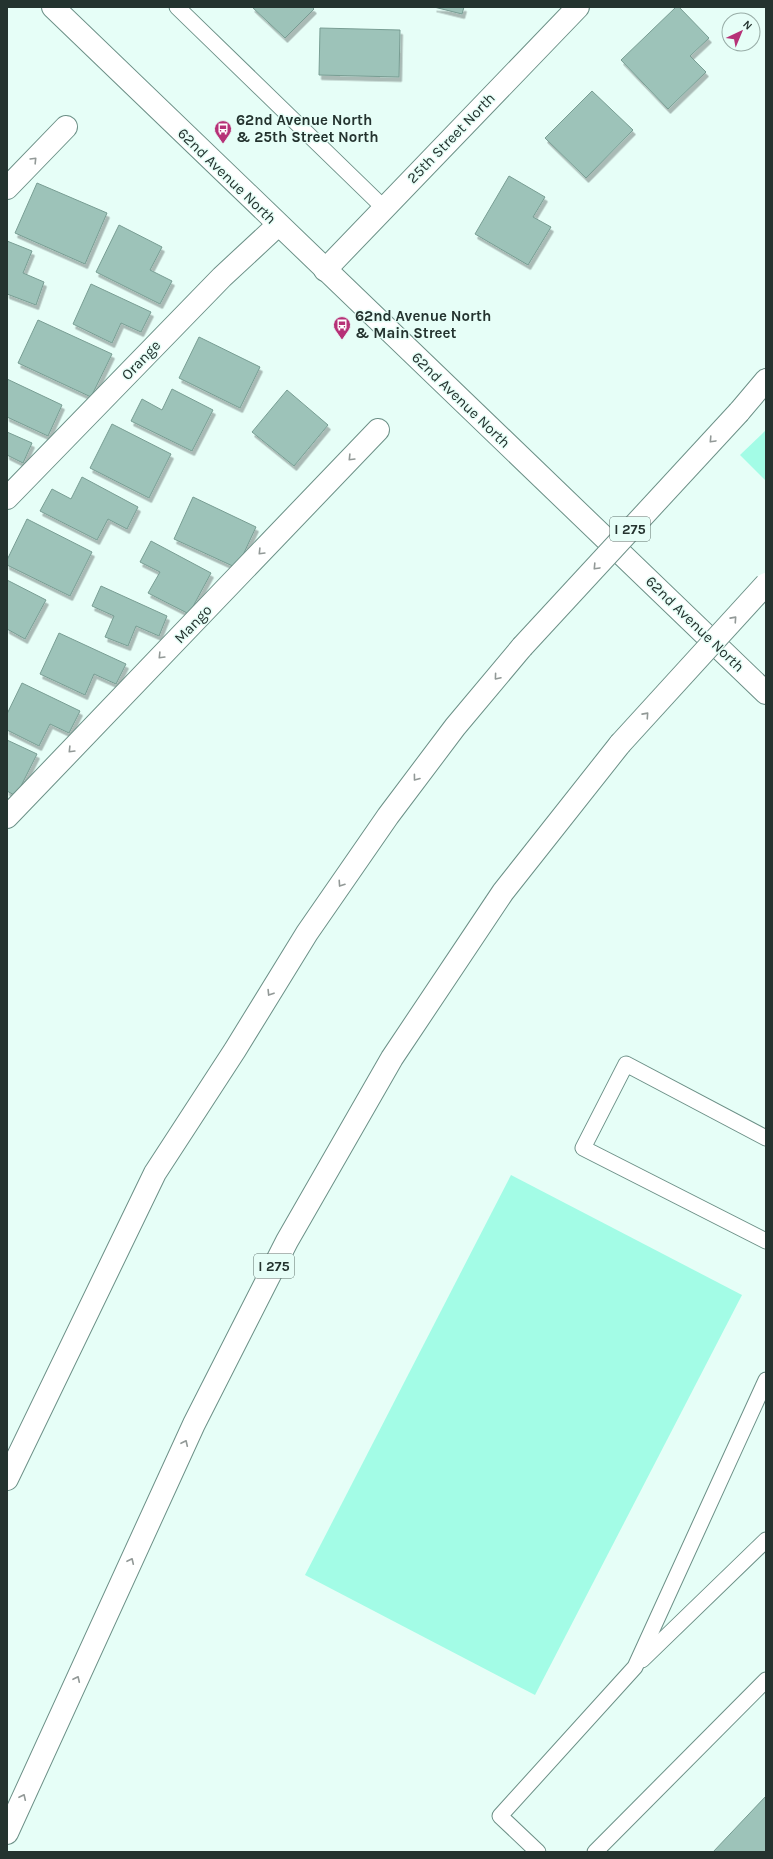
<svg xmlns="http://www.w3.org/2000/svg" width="773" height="1859" font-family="Karla,sans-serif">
<defs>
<filter id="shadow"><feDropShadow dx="2.5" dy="4.5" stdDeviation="0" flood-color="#0004"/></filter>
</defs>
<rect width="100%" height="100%" fill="#e6fef7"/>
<!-- green -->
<g fill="#a3fce6">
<polygon points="766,430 766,481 740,455"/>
<polygon points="511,1175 742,1295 535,1695 305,1575"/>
</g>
<!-- building -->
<g fill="#9dc3b9" stroke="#789d93" filter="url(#shadow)">
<polygon points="252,7 312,7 314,9 285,38"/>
<polygon points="434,7 464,7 462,14"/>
<polygon points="676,7 679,7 709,38 690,56 706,72 668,109 621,60"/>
<polygon points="320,28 400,30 399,77 319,75"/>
<polygon points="592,91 633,130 586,178 545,138"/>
<polygon points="509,176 545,197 533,217 551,227 528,265 475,234"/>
<polygon points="37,183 107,213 85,264 15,233"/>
<polygon points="119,225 162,247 150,270 172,281 160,304 96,272"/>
<polygon points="7,241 32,251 23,273 44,282 36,305 7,294"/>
<polygon points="91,284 151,312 141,332 121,323 112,343 73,324"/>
<polygon points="38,320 112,354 91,397 18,363"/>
<polygon points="199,337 260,367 240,408 179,378"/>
<polygon points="7,379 62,405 48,436 7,417"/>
<polygon points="172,389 213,410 192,451 131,421 142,399 162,410"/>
<polygon points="287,390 328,425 294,466 252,432"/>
<polygon points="112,424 171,454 149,498 90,468"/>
<polygon points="7,432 32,443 23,463 7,455"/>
<polygon points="82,477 138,507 127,529 108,519 97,540 40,511 52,489 71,499"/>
<polygon points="193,497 256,527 237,568 174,539"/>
<polygon points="27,519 92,552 70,596 7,565 7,560"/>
<polygon points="151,541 211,573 189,614 148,593 160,572 140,562"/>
<polygon points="7,580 46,600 25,639 7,629"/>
<polygon points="101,586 167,616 159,636 136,626 128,646 105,637 114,616 92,606"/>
<polygon points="59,633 126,664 116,684 94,674 85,695 40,674"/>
<polygon points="22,683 80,711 69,733 50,724 39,746 7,730 7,714"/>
<polygon points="7,740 37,754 16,796 7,791"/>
<polygon points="766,1796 766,1852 713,1852"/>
</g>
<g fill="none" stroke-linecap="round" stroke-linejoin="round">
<!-- service casing -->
<g stroke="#6c9087" stroke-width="17">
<g id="service">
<polyline points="177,7 384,208"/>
<polyline points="766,1138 626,1064 583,1148 766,1241"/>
<polyline points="642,1660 766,1540"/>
<polyline points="538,1852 500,1816 635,1667 766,1380"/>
<polyline points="595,1852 766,1680"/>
</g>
</g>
<!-- minor casing -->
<g stroke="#6c9087" stroke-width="24">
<g id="minor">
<polyline points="7,188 66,127"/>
<polyline points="325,270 578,7"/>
<polyline points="7,498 222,277 278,225"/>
<polyline points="7,817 378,430"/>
</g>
</g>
<!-- tertiary casing -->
<g stroke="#6c9087" stroke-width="24">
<polyline id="tertiary" points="53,7 766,693"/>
</g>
<!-- motorway casing -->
<g stroke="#6c9087" stroke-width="24">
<g id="motorway">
<polyline points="739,412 766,380"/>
<polyline points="7,1479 155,1173 235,1050 307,933 388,816 455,727 522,647"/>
<polyline points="7,1833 194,1424 287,1241 392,1058 503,892 620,744"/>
</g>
</g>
<!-- service -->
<use href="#service" stroke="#fff" stroke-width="15"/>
<!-- minor -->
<use href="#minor" stroke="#fff" stroke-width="22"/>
<!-- tertiary -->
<use href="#tertiary" stroke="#fff" stroke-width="22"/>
<!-- motorway -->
<use href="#motorway" stroke="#fff" stroke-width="22"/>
<!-- motorway-bridge casing -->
<g stroke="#6c9087" stroke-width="24" stroke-linecap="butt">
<g id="motorway-bridge">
<polyline points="522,647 739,412"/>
<polyline points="620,744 766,584"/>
</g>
</g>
<!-- motorway-bridge -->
<use href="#motorway-bridge" stroke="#fff" stroke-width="22"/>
</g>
<!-- one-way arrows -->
<defs><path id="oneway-chevron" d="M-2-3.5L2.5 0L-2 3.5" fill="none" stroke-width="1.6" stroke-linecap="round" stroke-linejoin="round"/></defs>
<g stroke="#929997">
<use href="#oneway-chevron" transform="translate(34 160) rotate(-46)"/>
<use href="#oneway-chevron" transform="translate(712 440) rotate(133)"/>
<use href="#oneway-chevron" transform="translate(351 458) rotate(134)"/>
<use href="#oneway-chevron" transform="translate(261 552) rotate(134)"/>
<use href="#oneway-chevron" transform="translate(596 567) rotate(133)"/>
<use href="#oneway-chevron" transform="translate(734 619) rotate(-48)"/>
<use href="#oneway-chevron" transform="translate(161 656) rotate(134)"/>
<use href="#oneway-chevron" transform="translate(497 677) rotate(130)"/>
<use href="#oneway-chevron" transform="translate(646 715) rotate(-48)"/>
<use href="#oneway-chevron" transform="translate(71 750) rotate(134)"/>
<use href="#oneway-chevron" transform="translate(416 778) rotate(127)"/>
<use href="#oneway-chevron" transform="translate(341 884) rotate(124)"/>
<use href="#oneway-chevron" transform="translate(270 993) rotate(122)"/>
<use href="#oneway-chevron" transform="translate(185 1443) rotate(-65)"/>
<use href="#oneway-chevron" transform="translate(131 1561) rotate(-65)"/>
<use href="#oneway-chevron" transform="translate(77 1679) rotate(-65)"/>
<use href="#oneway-chevron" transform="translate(23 1797) rotate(-65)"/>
</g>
<!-- icons -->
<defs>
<g id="bus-pin" transform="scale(0.9)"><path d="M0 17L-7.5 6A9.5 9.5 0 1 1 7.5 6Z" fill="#b63177" stroke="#e6fef7"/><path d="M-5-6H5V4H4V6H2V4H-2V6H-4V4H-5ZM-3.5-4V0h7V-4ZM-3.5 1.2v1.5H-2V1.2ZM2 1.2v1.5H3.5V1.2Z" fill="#fff"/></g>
</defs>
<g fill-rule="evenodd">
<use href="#bus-pin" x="223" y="129"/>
<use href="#bus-pin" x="342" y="325"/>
</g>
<g text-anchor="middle" stroke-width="3" stroke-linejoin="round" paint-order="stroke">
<!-- shield labels -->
<g fill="#e6fef7" stroke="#5e706b" stroke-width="1">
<rect x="610" y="517" width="40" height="24" rx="3"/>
<rect x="254" y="1254" width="40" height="24" rx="3"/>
</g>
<g font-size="14" font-weight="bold" fill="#24332f">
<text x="630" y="534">I 275</text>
<text x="274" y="1271">I 275</text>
</g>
<!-- poi labels -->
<g font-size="15" font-weight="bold" fill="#24332f" stroke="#e6fef7" text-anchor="start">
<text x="236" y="125">62nd Avenue North<tspan x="236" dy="17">&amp; 25th Street North</tspan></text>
<text x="355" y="321">62nd Avenue North<tspan x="355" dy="17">&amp; Main Street</tspan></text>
</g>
<!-- street labels -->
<g font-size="15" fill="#24332f" stroke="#e6fef7">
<text transform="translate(451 138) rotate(-46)" y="5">25th Street North</text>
<text transform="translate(227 176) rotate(44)" y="5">62nd Avenue North</text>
<text transform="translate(141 360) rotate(-46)" y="5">Orange</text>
<text transform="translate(461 400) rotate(44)" y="5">62nd Avenue North</text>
<text transform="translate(193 624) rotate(-46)" y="5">Mango</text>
<text transform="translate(695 624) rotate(44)" y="5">62nd Avenue North</text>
</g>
</g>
<!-- border -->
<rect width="773" height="1859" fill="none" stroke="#24332f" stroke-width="16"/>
<!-- north arrow -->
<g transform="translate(741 32) rotate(44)"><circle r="19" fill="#e6fef7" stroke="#98ada7"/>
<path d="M0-3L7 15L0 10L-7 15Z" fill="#b63177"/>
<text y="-6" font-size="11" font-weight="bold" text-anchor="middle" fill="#24332f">N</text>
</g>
</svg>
